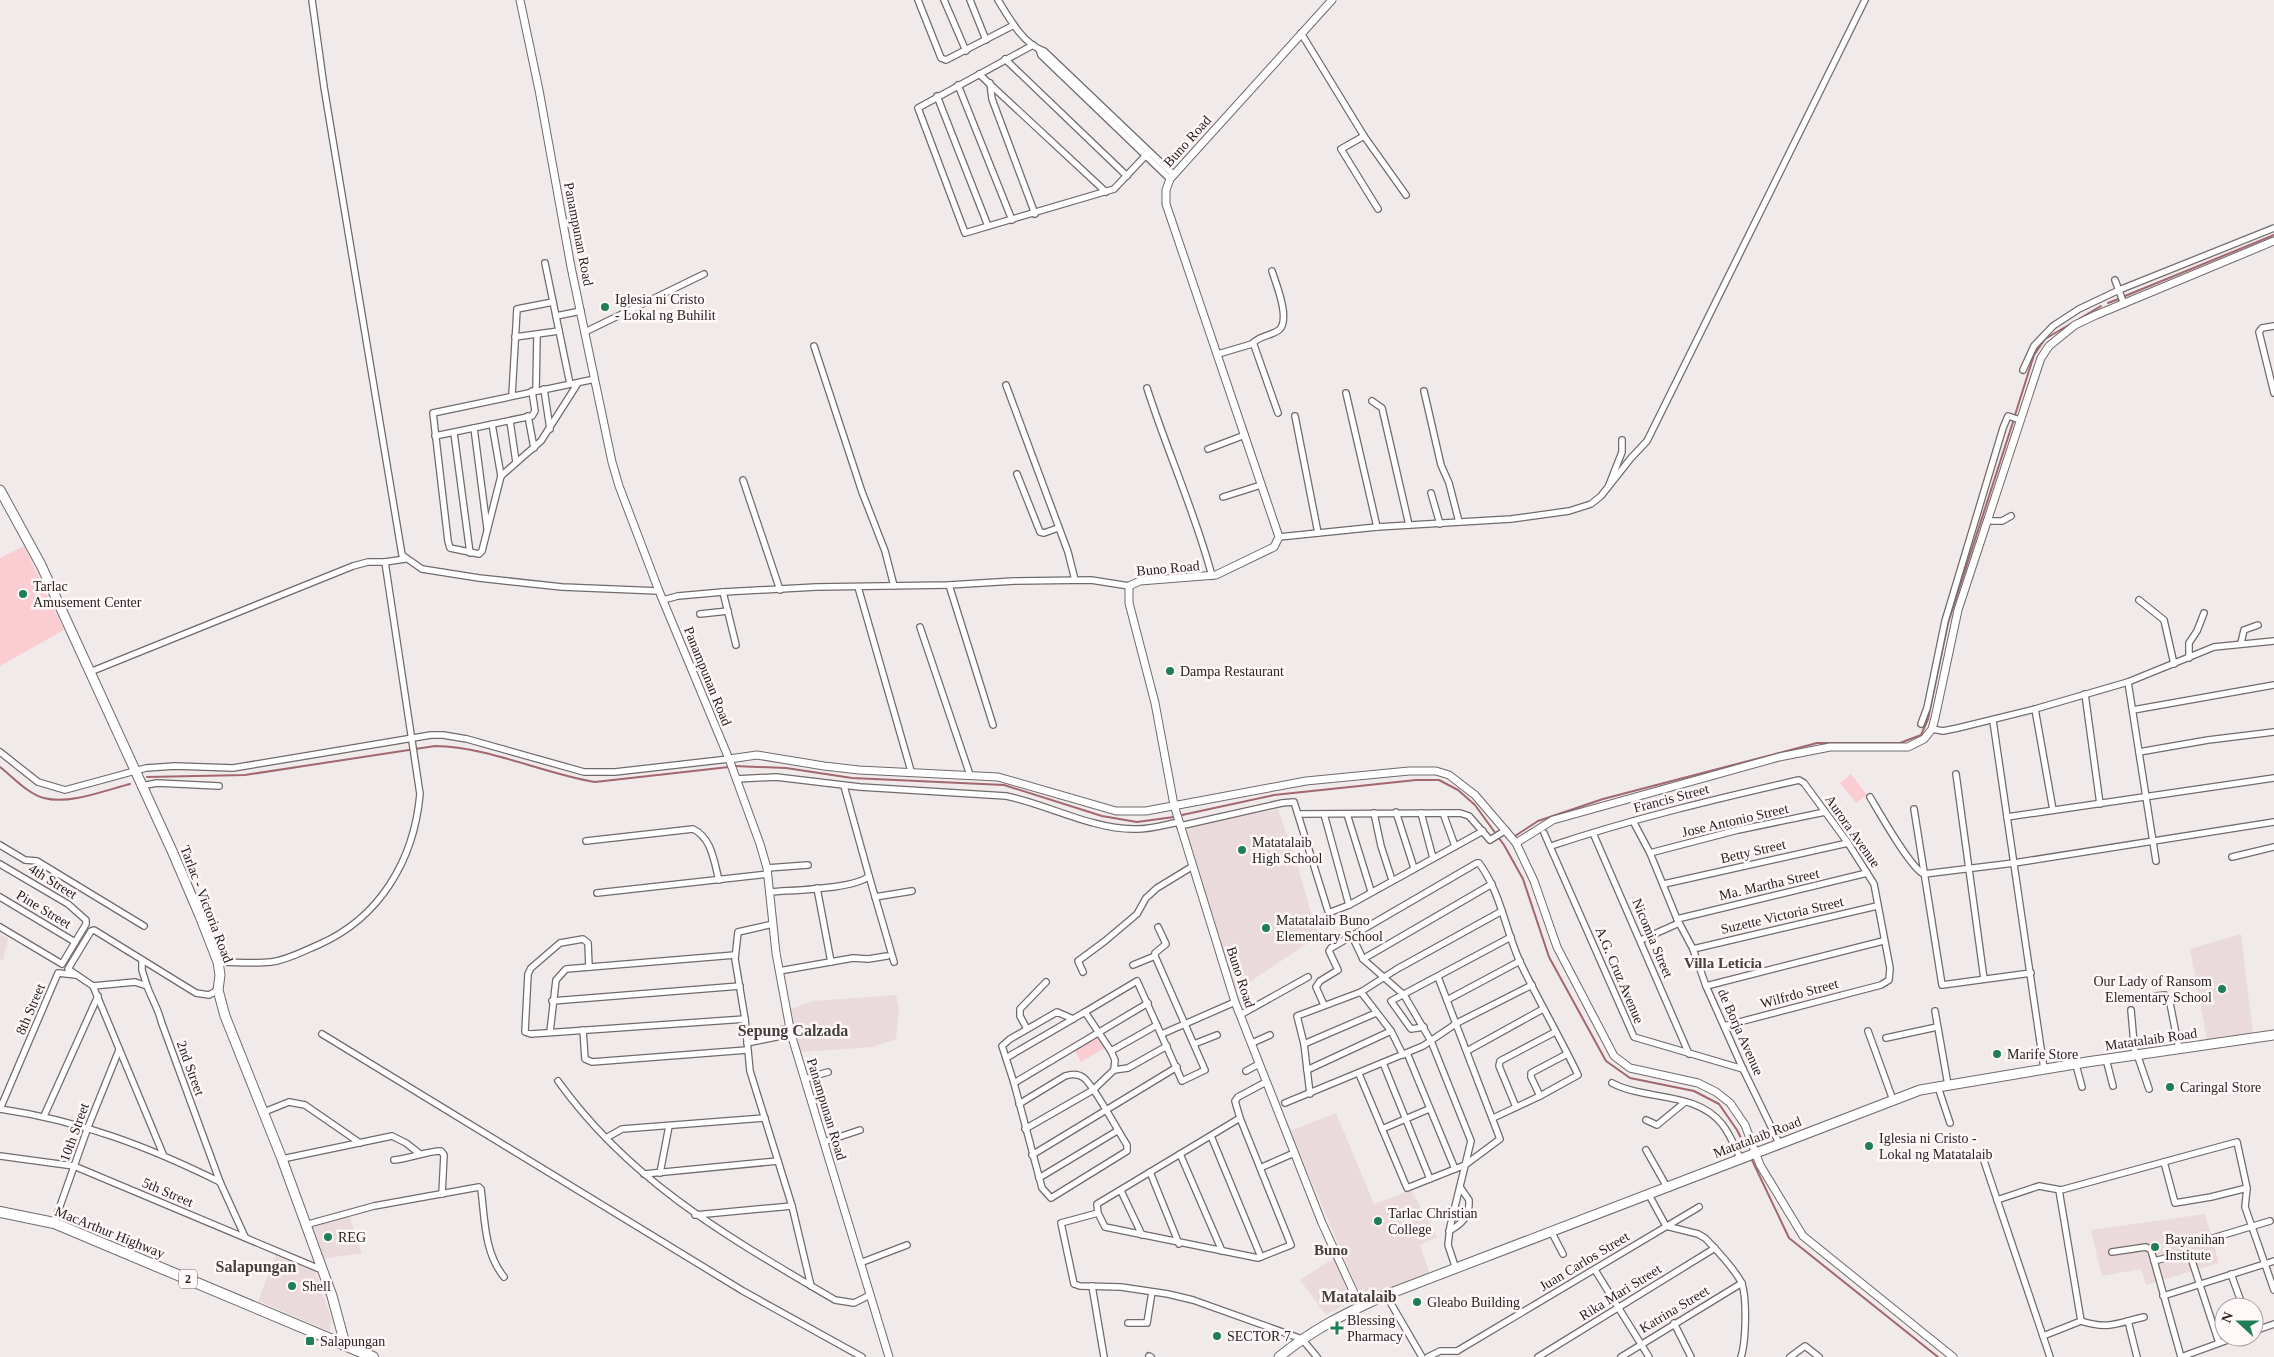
<svg xmlns="http://www.w3.org/2000/svg" width="2274" height="1357" font-family="'Times New Roman',serif">
<rect width="100%" height="100%" fill="#f1eaea"/>
<!-- built -->
<g fill="#ebdadc">
<polygon points="1278,809 1298,867 1311,913 1311,921 1320,935 1236,991 1185,832 1193,825 1203,822"/>
<polygon points="0,934 8,939 3,960 0,959"/>
<polygon points="2241,934 2253,1034 2207,1040 2190,949"/>
<polygon points="896,995 899,1008 896,1039 873,1047 800,1052 791,1009 813,1001"/>
<polygon points="1336,1113 1374,1204 1411,1190 1437,1237 1420,1245 1430,1274 1362,1299 1290,1131"/>
<polygon points="2205,1214 2219,1263 2146,1285 2141,1269 2102,1276 2091,1230"/>
<polygon points="349,1215 362,1253 322,1259 310,1224"/>
<polygon points="276,1255 315,1271 332,1321 329,1331 258,1301"/>
<polygon points="1336,1257 1356,1298 1326,1315 1300,1280"/>
</g>
<!-- green -->
<g fill="#facdd2">
<polygon points="24,546 64,630 0,666 0,558"/>
<polygon points="1851,774 1867,795 1856,803 1840,783"/>
<polygon points="1097,1033 1105,1048 1081,1062 1073,1047"/>
</g>
<g fill="none" stroke-linecap="round" stroke-linejoin="round">
<!-- stream -->
<g stroke="#a2676f" stroke-width="2">
<polyline points="2125,296 2274,235"/>
<polyline points="2108,303 2121,298"/>
<polyline points="2015,415 2034,355 2045,339 2101,306"/>
<polyline points="734,766 786,768 852,778 1004,785 1102,816 1137,822 1174,817"/>
<path d="M0,767c13,10 28,27 44,31 25,7 62,-8 86,-14"/>
<path d="M147,777l98,-2 190,-29c55,1 106,27 160,36l134,-15"/>
<polyline points="1182,815 1274,795 1416,780 1439,780 1458,790 1475,805 1504,845 1523,879 1549,957 1606,1061 1630,1078 1694,1091 1719,1104 1737,1130 1745,1146"/>
<polyline points="1515,836 1538,821 1603,799 1817,743 1900,743 1921,735 1928,719 1948,623 2013,422"/>
<polyline points="1752,1160 1789,1238 1938,1357"/>
</g>
<!-- minor casing -->
<g stroke="#706a6a" stroke-width="8">
<g id="minor">
<polyline points="312,0 324,87 402,555 422,569 479,578 562,587 659,591"/>
<polyline points="918,0 941,58 946,60 1014,25"/>
<polyline points="944,0 966,51"/>
<polyline points="970,0 986,40"/>
<path d="M998,0c11,18 25,44 46,51l130,124"/>
<polyline points="1301,33 1364,136 1406,195"/>
<polyline points="1033,45 918,108 965,233 1114,189 1149,152"/>
<polyline points="1039,49 1041,55 1170,179"/>
<polyline points="1005,59 1127,176"/>
<polyline points="979,74 1106,192"/>
<polyline points="990,83 992,99 1035,214"/>
<polyline points="958,85 1012,220"/>
<polyline points="937,96 988,226"/>
<polyline points="1364,136 1341,149 1378,209"/>
<polyline points="545,263 570,384"/>
<polyline points="2115,280 2124,304"/>
<polyline points="556,316 581,311"/>
<polyline points="2274,326 2262,328 2259,332 2274,393"/>
<polyline points="585,332 704,274"/>
<polyline points="515,337 559,331"/>
<path d="M1252,344c7,-9 21,-8 28,-15 10,-12 -4,-45 -8,-58"/>
<polyline points="814,346 862,492 885,551 894,586"/>
<polyline points="1218,354 1252,344 1254,345 1278,413"/>
<polyline points="2023,370 2034,346 2053,326 2079,309 2119,290 2274,228"/>
<polyline points="578,383 541,441 501,476 482,551 479,554 450,548 448,541 433,413 595,379"/>
<polyline points="1006,385 1068,552 1075,580"/>
<path d="M1147,388c20,63 48,124 65,188"/>
<polyline points="544,389 550,429"/>
<polyline points="536,391 537,335"/>
<polyline points="1424,391 1441,465 1449,483 1459,522"/>
<polyline points="1346,393 1377,527"/>
<polyline points="512,395 517,309 553,302"/>
<polyline points="1372,401 1382,408 1409,525"/>
<polyline points="528,416 534,448"/>
<polyline points="1295,416 1318,533"/>
<polyline points="510,421 516,462"/>
<polyline points="492,424 501,476"/>
<polyline points="474,428 487,528"/>
<polyline points="454,433 470,553"/>
<polyline points="435,436 532,416 535,411 532,391"/>
<polyline points="1208,449 1245,435"/>
<polyline points="1017,474 1040,532 1044,533 1058,528"/>
<polyline points="743,480 780,590"/>
<polyline points="1609,485 1622,452 1622,440"/>
<polyline points="1431,493 1440,524"/>
<polyline points="1223,497 1261,485"/>
<polyline points="1987,521 2002,521 2011,516"/>
<polyline points="1279,537 1377,527 1511,519 1569,511 1591,504 1601,496 1631,458 1647,441 1865,0"/>
<polyline points="949,585 993,725"/>
<polyline points="858,587 911,771"/>
<polyline points="723,592 736,645"/>
<polyline points="663,600 678,596 723,592 816,587 949,585 1014,581 1091,580 1129,586"/>
<polyline points="2139,600 2164,620 2174,664"/>
<polyline points="700,614 728,611"/>
<polyline points="920,627 970,775"/>
<polyline points="2241,643 2244,630 2258,625"/>
<polyline points="2189,658 2189,643 2197,631 2204,613"/>
<polyline points="90,672 353,566 368,562 385,562"/>
<polyline points="2128,682 2156,861"/>
<polyline points="2085,694 2100,804"/>
<polyline points="2035,709 2053,810"/>
<polyline points="2133,710 2274,685"/>
<polyline points="1993,721 2044,1069"/>
<polyline points="1921,724 1927,708 1945,621 2003,428 2008,416 2020,420"/>
<polyline points="1932,729 1943,731 1958,728 2035,709 2128,682 2214,647 2274,641"/>
<polyline points="0,752 38,782 65,790 146,768 175,766 233,768 431,735 443,735 467,739 584,772 615,772 729,759"/>
<polyline points="2139,752 2208,740 2274,732"/>
<polyline points="1956,774 1984,979"/>
<path d="M736,779l40,-2 84,10 146,9c40,8 86,33 127,33 15,1 31,-4 46,-7"/>
<polyline points="141,786 157,783 219,786"/>
<path d="M1870,797c9,15 41,72 54,77l90,-11 260,-41"/>
<polyline points="1914,809 1942,985 2031,973"/>
<polyline points="1396,812 1414,868"/>
<polyline points="1374,813 1381,846 1392,880"/>
<polyline points="1421,813 1433,858"/>
<polyline points="1443,813 1455,846"/>
<polyline points="1298,814 1460,813 1469,816 1490,840 1506,830"/>
<polyline points="1324,814 1349,905"/>
<polyline points="1347,814 1371,891"/>
<polyline points="2007,817 2274,778"/>
<polyline points="1633,821 1650,853 1677,919 1693,949 1706,986 1743,1069 1779,1143"/>
<polyline points="1180,826 1282,803 1294,802 1328,911 1331,912 1349,905 1483,831"/>
<polyline points="1544,833 1634,1037 1743,1069"/>
<polyline points="1593,833 1689,1054"/>
<path d="M586,841l107,-12c19,9 21,33 26,51"/>
<polyline points="0,845 25,860 37,861 144,926"/>
<path d="M1551,846c81,-27 164,-47 248,-66l5,3 44,60 26,41 16,84 -1,12 -8,5 -157,41"/>
<polyline points="1650,853 1738,830 1825,812"/>
<polyline points="2232,857 2274,847"/>
<polyline points="0,864 68,904 86,920 86,924 62,964 0,927"/>
<polyline points="767,868 808,865"/>
<polyline points="869,876 894,962"/>
<polyline points="1664,884 1848,843"/>
<polyline points="817,888 831,962"/>
<path d="M771,892c20,-2 85,-3 98,-16l-25,-90"/>
<polyline points="597,893 768,874"/>
<polyline points="0,897 75,942"/>
<polyline points="875,897 912,891"/>
<polyline points="1677,919 1867,873"/>
<polyline points="773,924 738,932 735,959 745,1019 750,1071 792,1206 811,1286"/>
<polyline points="1352,936 1363,959 1404,995 1431,1041 1471,1141 1450,1227 1448,1245 1456,1269"/>
<polyline points="1641,940 1679,923"/>
<polyline points="1693,949 1877,906"/>
<polyline points="1363,959 1492,884"/>
<polyline points="142,960 142,970 147,986"/>
<path d="M218,962c17,0 36,2 53,0 17,-2 32,-11 47,-17 62,-27 96,-85 102,-151l-35,-232 20,-3"/>
<polyline points="1133,965 1155,956"/>
<polyline points="589,967 588,943 583,939 560,943 531,968 528,974 525,1032 531,1034 745,1019"/>
<polyline points="779,971 853,958 868,959 887,956"/>
<polyline points="1083,972 1078,961 1105,941 1137,914 1146,898 1157,888 1193,866"/>
<polyline points="93,986 163,1154"/>
<polyline points="1706,986 1883,941"/>
<path d="M218,990l-9,5 -13,-2 -102,-63 -3,1 -23,38 25,17 42,-4 12,4c4,11 12,25 14,35l59,161 25,55"/>
<polyline points="1361,992 1391,1031 1403,1055"/>
<polyline points="2156,996 2165,995 2169,998 2179,1049"/>
<polyline points="1447,1000 1520,961"/>
<polyline points="552,1001 740,986"/>
<path d="M1324,1005l-8,-18 4,-6 18,-11 -9,-19 2,-3 146,-85h2c22,30 26,66 41,99 18,38 40,75 58,113l-38,21 -47,22"/>
<polyline points="2131,1010 2135,1055"/>
<polyline points="1935,1011 1948,1085"/>
<polyline points="1085,1012 1137,981 1182,1081 1205,1070 1155,956 1155,953 1166,944 1158,927"/>
<polyline points="1240,1015 1308,977"/>
<polyline points="1424,1027 1411,1029 1391,1001 1511,937"/>
<polyline points="1027,1029 1020,1016 1020,1009 1046,982"/>
<polyline points="583,1030 585,1059 592,1062 747,1050"/>
<polyline points="1868,1031 1893,1100"/>
<polyline points="550,1032 556,980 566,969 735,955"/>
<polyline points="322,1034 743,1291 862,1357"/>
<polyline points="1162,1034 1235,1002"/>
<polyline points="747,1037 790,1028"/>
<polyline points="1886,1038 1937,1027"/>
<polyline points="747,1043 791,1034"/>
<polyline points="1252,1043 1270,1035"/>
<polyline points="1194,1044 1217,1035"/>
<polyline points="1304,1044 1376,1013"/>
<polyline points="1111,1051 1157,1025"/>
<polyline points="1467,1051 1543,1009"/>
<polyline points="1407,1053 1455,1169"/>
<polyline points="2137,1054 2149,1089"/>
<polyline points="1006,1058 1085,1012 1111,1051 1115,1060 1114,1070 1093,1090 1025,1129"/>
<polyline points="2106,1059 2113,1086"/>
<polyline points="1383,1063 1430,1179"/>
<polyline points="2076,1065 2082,1087"/>
<polyline points="1114,1070 1128,1068 1167,1046"/>
<polyline points="1307,1070 1391,1031"/>
<polyline points="1246,1071 1259,1064"/>
<polyline points="1359,1074 1407,1188 1465,1165 1500,1139 1438,977"/>
<polyline points="805,1079 828,1072"/>
<path d="M558,1081c73,102 172,157 277,219l19,3 16,-8"/>
<polyline points="1014,1083 1148,1003"/>
<path d="M1612,1083c34,18 84,8 110,41 8,10 13,23 18,34"/>
<polyline points="1938,1087 1950,1123"/>
<polyline points="1310,1094 1304,1044 1297,1016 1361,992 1397,969 1502,911"/>
<polyline points="1540,1096 1531,1077 1531,1073 1567,1054"/>
<polyline points="1285,1103 1423,1046 1457,1023 1532,985"/>
<path d="M1019,1104l46,-28c6,-2 13,-3 19,2 11,9 33,52 43,67v6l-76,47 -9,-10 -28,-105 -12,-37 8,-7 47,-27 16,7"/>
<polyline points="1516,1107 1499,1066 1500,1061 1555,1032"/>
<path d="M0,1109c81,12 147,37 220,73"/>
<polyline points="0,1109 58,973 76,975"/>
<polyline points="264,1112 289,1102 305,1105 360,1143"/>
<polyline points="44,1116 98,996"/>
<polyline points="1240,1118 1097,1204 1098,1213 1105,1227 1258,1258 1291,1245 1240,1118 1235,1101 1238,1097 1266,1082"/>
<polyline points="1646,1120 1657,1125 1685,1102"/>
<polyline points="1382,1129 1429,1109"/>
<polyline points="1211,1136 1261,1257"/>
<polyline points="606,1138 622,1129 765,1118"/>
<polyline points="824,1142 860,1130"/>
<polyline points="1646,1150 1667,1187"/>
<polyline points="1180,1154 1222,1251"/>
<polyline points="1032,1155 1177,1067"/>
<polyline points="0,1156 74,1166 322,1270"/>
<polyline points="1983,1158 2050,1357"/>
<polyline points="282,1159 392,1136 406,1143 420,1154"/>
<path d="M394,1160c16,-1 32,-9 47,-9l3,4 -2,39"/>
<polyline points="2164,1162 2175,1203 2211,1197 2247,1188"/>
<polyline points="1260,1168 1294,1153"/>
<polyline points="1150,1172 1179,1244"/>
<polyline points="660,1173 669,1126"/>
<polyline points="644,1174 778,1161"/>
<polyline points="1039,1178 1117,1131"/>
<polyline points="2059,1190 2081,1321"/>
<polyline points="1121,1191 1142,1235"/>
<path d="M1649,1195l17,31 32,8 7,4c10,10 32,34 37,46 5,15 4,58 -1,73"/>
<polyline points="1997,1200 2039,1186 2061,1190 2237,1142 2247,1188 2245,1207 2274,1290"/>
<polyline points="1098,1213 1061,1223 1074,1284 1080,1286 1121,1287 1168,1294 1193,1300 1302,1339 1317,1357"/>
<polyline points="695,1215 792,1206"/>
<polyline points="54,1223 88,1127 119,1050"/>
<path d="M305,1225l69,-19 105,-19 2,2c4,31 3,63 23,88"/>
<path d="M1449,1231c13,-7 21,-15 20,-31l-9,-13"/>
<polyline points="1552,1233 1563,1254"/>
<polyline points="2213,1238 2270,1221"/>
<polyline points="2112,1252 2146,1247 2151,1250 2181,1357"/>
<polyline points="2154,1261 2185,1253 2191,1258 2219,1343"/>
<polyline points="860,1263 907,1245"/>
<polyline points="1595,1270 1649,1357"/>
<polyline points="2231,1274 2243,1307"/>
<polyline points="1092,1286 1104,1357"/>
<polyline points="1386,1295 1422,1357"/>
<polyline points="2163,1296 2274,1261"/>
<polyline points="2128,1321 2137,1357"/>
<polyline points="1128,1323 1147,1323 1152,1292"/>
<polyline points="1674,1323 1691,1357"/>
<polyline points="2254,1331 2274,1324"/>
<path d="M2043,1336l38,-15c27,9 37,2 63,-4"/>
<polyline points="1457,1351 1699,1207"/>
<polyline points="1149,1356 1151,1357"/>
<polyline points="1428,1357 1440,1351 1457,1351"/>
<polyline points="1538,1357 1715,1248"/>
<polyline points="1621,1357 1742,1283"/>
<polyline points="1790,1357 1805,1346 1819,1357"/>
<polyline points="2181,1357 2236,1337"/>
</g>
</g>
<!-- tertiary casing -->
<g stroke="#706a6a" stroke-width="9">
<g id="tertiary">
<polyline points="520,0 539,90 571,267 612,462 619,486 659,591 729,759 760,844 767,868 776,953 791,1034 889,1357"/>
<polyline points="1332,0 1170,179 1166,190 1166,204 1279,537 1274,547 1216,575 1140,581 1129,586 1129,603 1155,703 1174,805 1235,1002 1322,1223 1360,1306"/>
<polyline points="729,759 757,755 824,766 859,770 998,777 1116,811 1146,811 1306,781 1409,771 1436,771 1449,775 1475,795 1516,843 1534,881 1557,947 1614,1056 1630,1068 1698,1083 1716,1092 1730,1103 1745,1125 1760,1165 1803,1236 1953,1357"/>
<polyline points="1516,843 1553,820 1779,757 1830,747 1908,747 1924,739 1932,729 1935,718 1958,610 2033,382 2041,358 2049,346 2075,325 2096,315 2274,241"/>
</g>
</g>
<!-- primary casing -->
<g stroke="#706a6a" stroke-width="11">
<g id="primary">
<polyline points="0,490 41,565 173,853 200,916 218,962 220,975 218,990 225,1016 282,1159 332,1296 345,1344"/>
<path d="M1279,1357c34,-28 67,-44 107,-62l534,-205 167,-28 187,-27"/>
</g>
</g>
<!-- trunk casing -->
<g stroke="#706a6a" stroke-width="12">
<polyline id="trunk" points="0,1212 54,1223 373,1357"/>
</g>
<!-- minor -->
<use href="#minor" stroke="#fff" stroke-width="5.5"/>
<!-- tertiary -->
<use href="#tertiary" stroke="#fff" stroke-width="7"/>
<!-- primary -->
<use href="#primary" stroke="#fff" stroke-width="9"/>
<!-- trunk -->
<use href="#trunk" stroke="#fff" stroke-width="10"/>
</g>
<!-- markers -->
<g fill="#1e7e56" stroke="#fff7f8" stroke-width="2">
<circle cx="605" cy="307" r="5"/>
<circle cx="23" cy="594" r="5"/>
<circle cx="1170" cy="671" r="5"/>
<circle cx="1242" cy="850" r="5"/>
<circle cx="1266" cy="928" r="5"/>
<circle cx="2222" cy="989" r="5"/>
<circle cx="1997" cy="1054" r="5"/>
<circle cx="2170" cy="1087" r="5"/>
<circle cx="1869" cy="1146" r="5"/>
<circle cx="1378" cy="1221" r="5"/>
<circle cx="328" cy="1237" r="5"/>
<circle cx="2155" cy="1247" r="5"/>
<circle cx="292" cy="1286" r="5"/>
<circle cx="1417" cy="1302" r="5"/>
<path d="M1334.5 1320.5h5v5h5v5h-5v5h-5v-5h-5v-5h5z"/>
<circle cx="1217" cy="1336" r="5"/>
<rect x="305" y="1336" width="10" height="10" rx="2.5"/>
</g>
<g text-anchor="middle" stroke-width="5" stroke-linejoin="round" paint-order="stroke">
<!-- shield labels -->
<rect fill="#fff7f8" stroke="#676363" stroke-width="1" x="179" y="1269.5" width="18" height="19" rx="4"/>
<g font-size="12" font-weight="bold" fill="#262323">
<text x="188" y="1283">2</text>
</g>
<!-- street labels -->
<g font-size="14" fill="#262323" stroke="#fff7f8">
<text transform="translate(1187 141) rotate(-48)" y="5">Buno Road</text>
<text transform="translate(579 234) rotate(79)" y="5">Panampunan Road</text>
<text transform="translate(1168 568) rotate(-5)" y="5">Buno Road</text>
<text transform="translate(708 676) rotate(68)" y="5">Panampunan Road</text>
<text transform="translate(1671 798) rotate(-15)" y="5">Francis Street</text>
<text transform="translate(1735 820) rotate(-13)" y="5">Jose Antonio Street</text>
<text transform="translate(1853 831) rotate(55)" y="5">Aurora Avenue</text>
<text transform="translate(1753 851) rotate(-13)" y="5">Betty Street</text>
<text transform="translate(53 881) rotate(32)" y="5">4th Street</text>
<text transform="translate(1769 884) rotate(-13)" y="5">Ma. Martha Street</text>
<text transform="translate(207 904) rotate(69)" y="5">Tarlac - Victoria Road</text>
<text transform="translate(44 909) rotate(31)" y="5">Pine Street</text>
<text transform="translate(1782 915) rotate(-13)" y="5">Suzette Victoria Street</text>
<text transform="translate(1653 938) rotate(67)" y="5">Nicomia Street</text>
<text transform="translate(1620 975) rotate(67)" y="5">A.G. Cruz Avenue</text>
<text transform="translate(1241 977) rotate(72)" y="5">Buno Road</text>
<text transform="translate(1799 993) rotate(-15)" y="5">Wilfrdo Street</text>
<text transform="translate(30 1009) rotate(-67)" y="5">8th Street</text>
<text transform="translate(1741 1032) rotate(66)" y="5">de Borja Avenue</text>
<text transform="translate(2151 1039) rotate(-8)" y="5">Matatalaib Road</text>
<text transform="translate(191 1068) rotate(70)" y="5">2nd Street</text>
<text transform="translate(827 1109) rotate(73)" y="5">Panampunan Road</text>
<text transform="translate(74 1132) rotate(-70)" y="5">10th Street</text>
<text transform="translate(1757 1137) rotate(-21)" y="5">Matatalaib Road</text>
<text transform="translate(168 1192) rotate(23)" y="5">5th Street</text>
<text transform="translate(110 1232) rotate(22)" y="5">MacArthur Highway</text>
<text transform="translate(1584 1261) rotate(-31)" y="5">Juan Carlos Street</text>
<text transform="translate(1620 1292) rotate(-32)" y="5">Rika Mari Street</text>
<text transform="translate(1674 1309) rotate(-31)" y="5">Katrina Street</text>
</g>
<!-- poi labels -->
<g font-size="14" fill="#262323" stroke="#fff7f8" text-anchor="start">
<text x="615" y="304">Iglesia ni Cristo<tspan x="615" dy="16">- Lokal ng Buhilit</tspan></text>
<text x="33" y="591">Tarlac<tspan x="33" dy="16">Amusement Center</tspan></text>
<text x="1180" y="676">Dampa Restaurant</text>
<text x="1252" y="847">Matatalaib<tspan x="1252" dy="16">High School</tspan></text>
<text x="1276" y="925">Matatalaib Buno<tspan x="1276" dy="16">Elementary School</tspan></text>
<text x="2212" y="986" text-anchor="end">Our Lady of Ransom<tspan x="2212" dy="16">Elementary School</tspan></text>
<text x="2007" y="1059">Marife Store</text>
<text x="2180" y="1092">Caringal Store</text>
<text x="1879" y="1143">Iglesia ni Cristo -<tspan x="1879" dy="16">Lokal ng Matatalaib</tspan></text>
<text x="1388" y="1218">Tarlac Christian<tspan x="1388" dy="16">College</tspan></text>
<text x="338" y="1242">REG</text>
<text x="2165" y="1244">Bayanihan<tspan x="2165" dy="16">Institute</tspan></text>
<text x="302" y="1291">Shell</text>
<text x="1427" y="1307">Gleabo Building</text>
<text x="1347" y="1325">Blessing<tspan x="1347" dy="16">Pharmacy</tspan></text>
<text x="1227" y="1341">SECTOR 7</text>
<text x="320" y="1346">Salapungan</text>
</g>
<!-- neighbourhood labels -->
<g font-size="15" font-weight="bold" fill="#453f3f" stroke="#fff7f8">
<text x="1723" y="968">Villa Leticia</text>
<text x="1331" y="1255">Buno</text>
</g>
<!-- quarter labels -->
<g font-size="16" font-weight="bold" fill="#453f3f" stroke="#fff7f8">
<text x="793" y="1036">Sepung Calzada</text>
<text x="256" y="1272">Salapungan</text>
<text x="1359" y="1302">Matatalaib</text>
</g>
</g>
<!-- north arrow -->
<g transform="translate(2239 1322) rotate(291)"><circle r="24" fill="#fff7f8" stroke="#a8a2a3"/>
<path d="M0-4L9 19L0 12L-9 19Z" fill="#1e7e56"/>
<text y="-8" font-size="14" font-weight="bold" text-anchor="middle" fill="#262323">N</text>
</g>
</svg>
